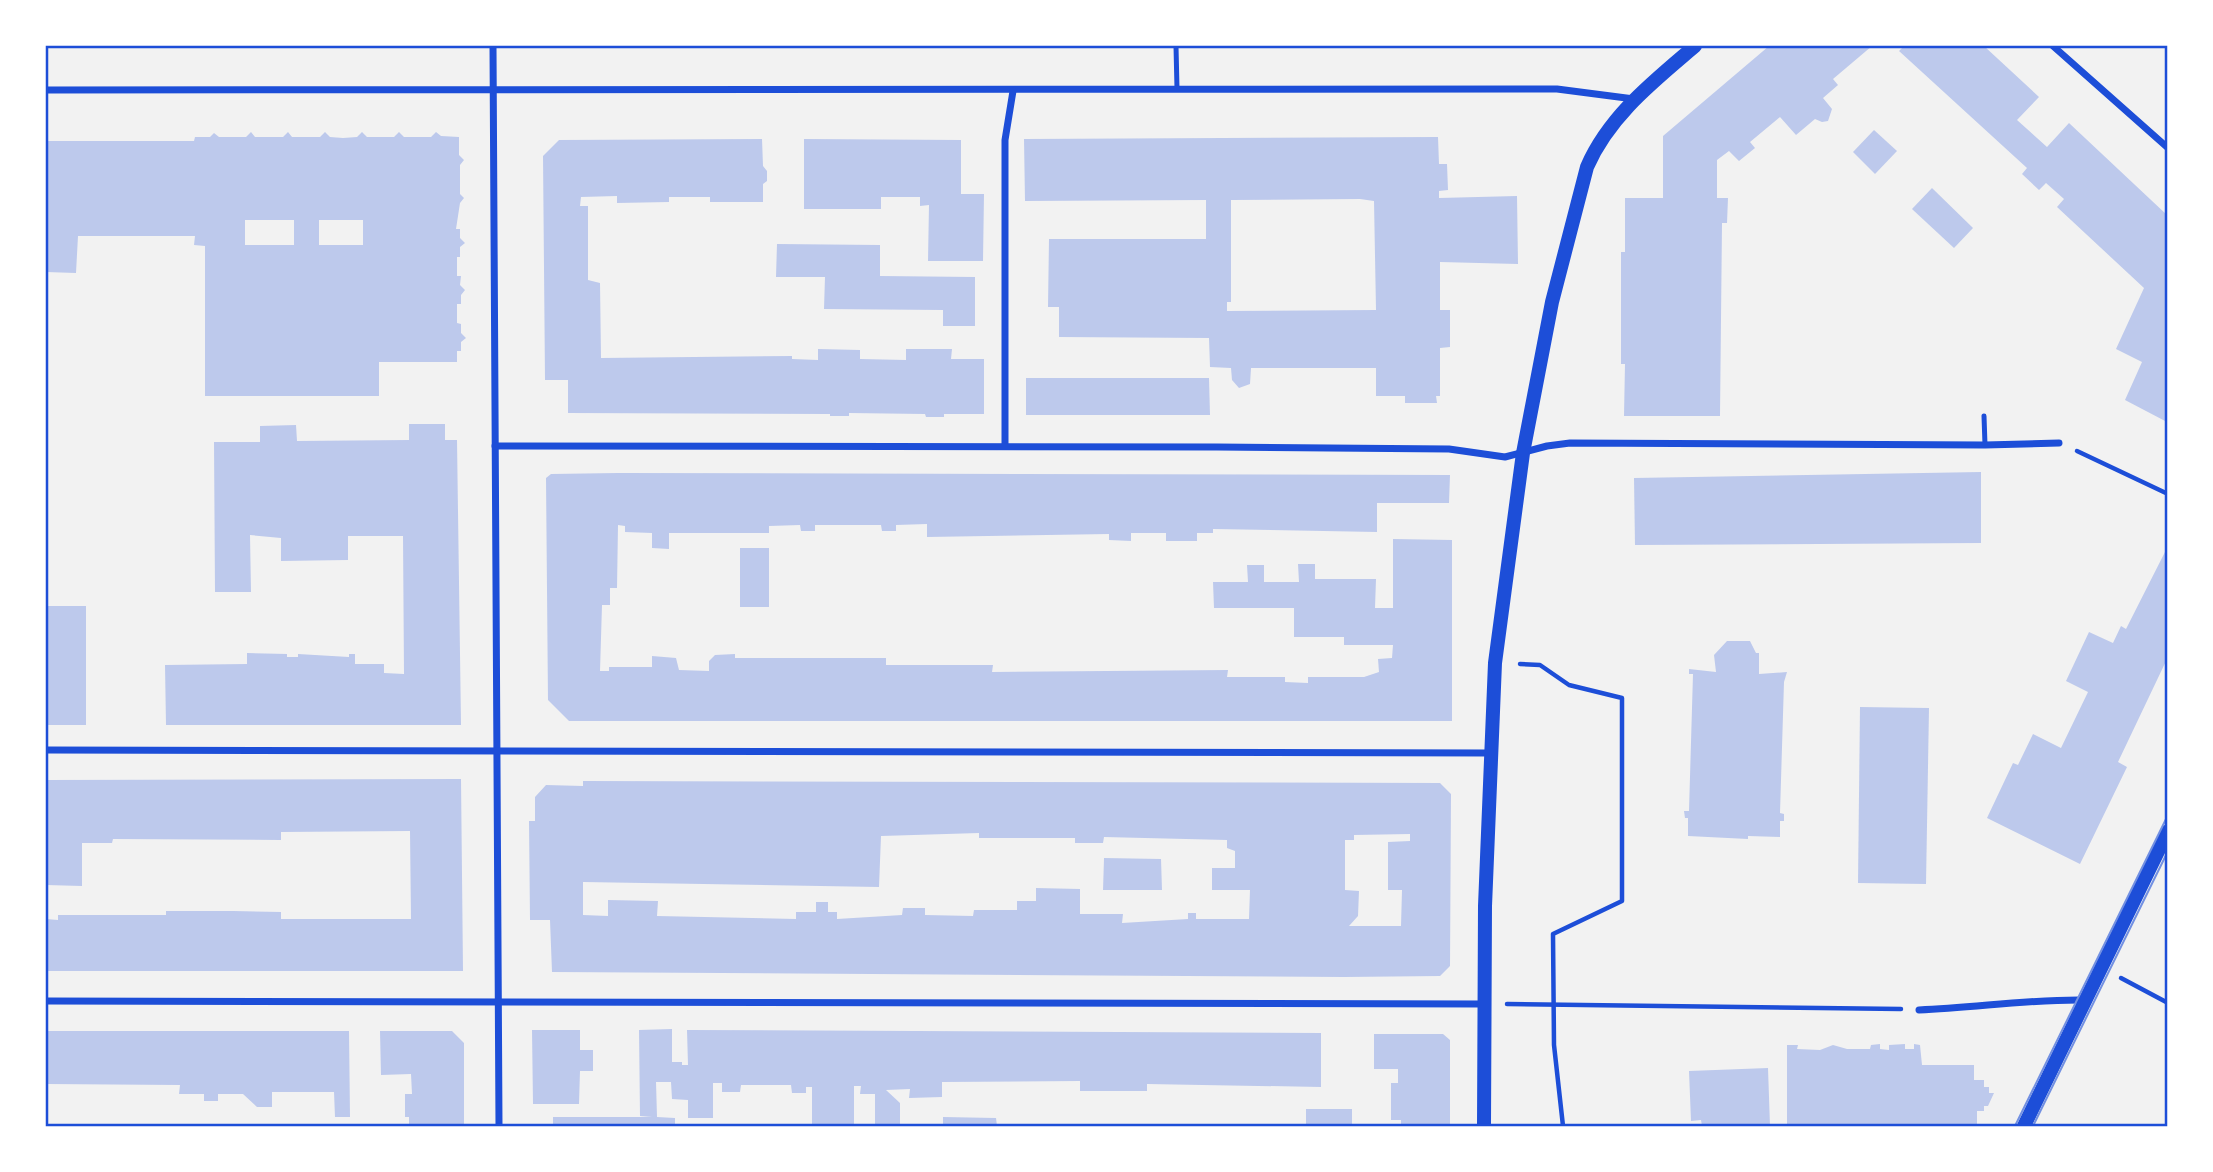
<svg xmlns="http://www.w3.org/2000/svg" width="2213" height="1172" font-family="Poppins,sans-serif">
<rect width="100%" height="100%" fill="#f2f2f2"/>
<!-- building -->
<g fill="#bdc9ec" fill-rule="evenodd">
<polygon points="1769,46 1872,46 1833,79 1838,85 1823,98 1832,109 1828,121 1822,122 1815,119 1796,135 1780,117 1750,142 1755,148 1739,161 1729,151 1717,160 1717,198 1728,198 1727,223 1722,223 1720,416 1624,416 1625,364 1621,364 1621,252 1625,252 1625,198 1663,198 1663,136"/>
<polygon points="1904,46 1984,46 2039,97 2017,120 2047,147 2069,123 2167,215 2167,422 2125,400 2142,362 2116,349 2144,288 2057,207 2064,199 2046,183 2039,190 2022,174 2027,168 1899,51"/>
<polygon points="1874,130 1897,151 1875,174 1853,152"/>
<path d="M251,132l4,5h28l5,-5 4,5h28l5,-5 5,5 13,1 14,-1 5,-5 5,5h27l5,-5 5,5h27l5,-5 5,4 18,1v18l5,5 -4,5v29l4,4 -4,5 -4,26h4v9l5,5 -5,4v10h-3v19h4l-1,9 5,5 -4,5v9h-4v19l4,1v9l5,5 -5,4v9h-4v11h-78v34h-174v-150l-11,-1 1,-9h-117l-2,37 -30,-1v-131h148l1,-4h15l4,-4 5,4h27zM245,220h49v25h-49zM319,220h44v25h-44z"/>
<path d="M1438,137l1,27h8l1,26 -9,1v7l78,-2 1,68 -78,-2v48h10v37l-10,1v48h-4l1,7h-32v-7h-29v-28h-125l-1,16 -11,4 -7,-8 -1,-12 -21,-1 -1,-29 -150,-1v-30h-11l1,-68h157v-39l-181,1 -1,-62zM1360,199l14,2 2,109 -149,1v-9h4v-102z"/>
<polygon points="762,139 763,166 767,171 767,181 763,184 763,202 710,202 710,197 669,197 669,202 617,203 617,196 581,197 580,206 588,206 588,280 600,283 601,358 792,356 792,359 818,360 818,349 860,350 860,359 906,360 906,349 952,349 951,359 984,359 984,414 944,414 944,417 926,417 925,414 849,413 849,416 830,416 830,414 568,413 568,380 545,380 543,156 559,140"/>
<polygon points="804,139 961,140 961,194 984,194 983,261 928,261 929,205 920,206 920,197 881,197 881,209 804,209"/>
<polygon points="1932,188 1973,228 1954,248 1912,209"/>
<polygon points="777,244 880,245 880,276 975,277 975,326 943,326 943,310 824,309 825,277 776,277"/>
<polygon points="1026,378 1209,378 1210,415 1026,415"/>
<polygon points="409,424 445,424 445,440 457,440 461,725 166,725 165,665 247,664 247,653 287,654 287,657 298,657 298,654 349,657 349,654 355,654 355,664 384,664 384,673 404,674 403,536 348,536 348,560 281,561 281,538 250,535 251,592 215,592 214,442 260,442 260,426 296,425 297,441 409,440"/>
<polygon points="1981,472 1981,543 1635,545 1634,478"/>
<polygon points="618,473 1450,475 1449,503 1377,503 1377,532 1213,529 1213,533 1197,533 1197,541 1166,541 1166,533 1131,533 1131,541 1109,540 1109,534 927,537 927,524 896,525 896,531 882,531 881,525 815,525 815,531 801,531 800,525 769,526 769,533 669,533 669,549 652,548 652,533 625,532 625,526 618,525 617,588 610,588 610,605 602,605 600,671 609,671 609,667 652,667 652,656 676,658 679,670 709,671 709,661 715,655 735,654 735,658 886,658 886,665 993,665 992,672 1228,670 1227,677 1285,677 1285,682 1308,683 1308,677 1364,677 1379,672 1378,659 1392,658 1393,645 1344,645 1344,637 1294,637 1294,608 1214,608 1213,582 1248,582 1247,565 1264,565 1264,582 1299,582 1298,564 1315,564 1315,579 1376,579 1375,608 1393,608 1393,539 1452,540 1452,721 569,721 548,700 546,478 551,474"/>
<rect x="740" y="548" width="29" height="59"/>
<polygon points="2167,548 2167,659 2118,762 2127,767 2080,864 1987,818 2013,763 2018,765 2033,734 2061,748 2088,692 2066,681 2089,632 2113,643 2121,626 2126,629"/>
<rect x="46" y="606" width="40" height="119"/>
<polygon points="1727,641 1750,641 1756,653 1759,653 1759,674 1787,672 1784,682 1780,813 1784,814 1784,821 1780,821 1780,837 1748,836 1748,839 1688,836 1688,818 1685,818 1684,811 1689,811 1693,674 1689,674 1689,669 1716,672 1714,655"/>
<polygon points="1860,707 1929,708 1926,884 1858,883"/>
<polygon points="461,779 463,971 46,971 46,919 58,920 58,915 166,915 166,911 233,911 281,912 281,919 411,919 410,831 281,832 281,840 113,839 112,843 82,843 82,886 46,885 46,780"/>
<path d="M583,781l857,2 11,11 -1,172 -10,10 -96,1 -792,-5 -2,-52h-20l-1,-99h6v-24l11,-12 37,1zM979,833v5h96v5h28l1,-6 123,3v8l8,3v17h-23v22h38l-1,29h-53v-6h-8v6l-66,4 1,-9h-43v-25l-44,-1v13h-19v9h-43l-1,6 -48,-1v-7h-22l-1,7 -65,4v-7h-9v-10h-12v10h-20v7l-139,-3 1,-15 -50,-1v16l-25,-1v-33l296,5 2,-51zM1410,834v7l-22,1v48h14l-1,36h-52l9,-10 1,-25 -14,-1v-50h9v-5z"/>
<polygon points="1104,858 1161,859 1162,890 1103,890"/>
<polygon points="672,1029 672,1062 682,1062 682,1065 688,1065 687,1030 1321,1033 1321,1087 1147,1084 1147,1091 1080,1091 1080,1081 942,1082 942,1097 909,1098 910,1089 886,1090 900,1103 900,1126 875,1126 875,1094 860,1094 861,1086 854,1086 854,1126 812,1126 812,1087 806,1087 806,1093 792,1093 791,1085 741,1085 740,1092 722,1092 722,1083 713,1083 713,1118 688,1118 688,1100 672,1099 671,1082 656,1082 657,1117 675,1118 675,1126 553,1126 553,1117 652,1117 640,1116 639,1030"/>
<polygon points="532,1030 580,1030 580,1050 593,1050 593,1071 580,1071 579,1104 533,1104"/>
<polygon points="46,1031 349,1031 350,1117 335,1117 334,1092 272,1092 272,1107 257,1107 243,1094 218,1094 218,1101 204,1101 204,1094 179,1094 180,1085 46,1084"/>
<polygon points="380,1031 452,1031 464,1043 464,1126 409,1126 409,1117 405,1117 405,1094 412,1094 411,1074 381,1075"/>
<polygon points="1374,1034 1443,1034 1450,1040 1450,1126 1401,1126 1401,1120 1391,1120 1391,1083 1398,1083 1398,1069 1374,1069"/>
<polygon points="1880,1044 1880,1049 1889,1050 1889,1045 1905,1044 1905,1049 1914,1049 1914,1044 1920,1045 1922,1065 1974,1065 1974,1080 1984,1080 1984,1087 1989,1087 1989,1093 1994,1093 1988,1106 1984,1106 1984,1111 1977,1111 1977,1126 1787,1126 1787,1045 1798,1045 1797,1049 1820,1050 1833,1045 1847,1049 1870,1049 1871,1045"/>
<polygon points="1768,1068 1770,1126 1702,1126 1701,1120 1691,1121 1689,1071"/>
<rect x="1306" y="1109" width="46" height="17"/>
<polygon points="943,1117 996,1118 997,1126 943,1126"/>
</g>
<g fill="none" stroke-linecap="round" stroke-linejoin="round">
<!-- path -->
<g stroke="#1d4ed8" stroke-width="4.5">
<polyline points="2077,451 2168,494"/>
<polyline points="1520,664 1540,665 1569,685 1622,698 1622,901 1553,934 1554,1045 1563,1126"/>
<polyline points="2121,978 2168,1003"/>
<polyline points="1507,1004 1901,1009"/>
</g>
<!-- service -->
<g stroke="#1d4ed8" stroke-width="5">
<polyline points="1176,46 1177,89"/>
<polyline points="1984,416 1985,445"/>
</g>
<!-- minor -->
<g stroke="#1d4ed8" stroke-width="7">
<polyline points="493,46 499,1126"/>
<polyline points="2053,46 2168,148"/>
<polyline points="46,90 1557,89 1634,99"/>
<polyline points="1005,445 1005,140 1013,91"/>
<polyline points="495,446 1217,447 1449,449 1505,457 1547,446 1570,443 1985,445 2059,443"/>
<polyline points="46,750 1489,753"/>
<polyline points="46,1001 1484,1004"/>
<path d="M1919,1010c57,-2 108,-11 166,-10"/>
</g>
<!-- secondary -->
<g stroke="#1d4ed8" stroke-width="14">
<path d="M1484,1126l1,-220 10,-243 28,-210 29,-151 35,-135c22,-51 67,-86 108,-121"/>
<polyline points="2024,1126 2168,831"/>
</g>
<!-- tram -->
<g stroke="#7290e2" stroke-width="2">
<polyline points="2015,1126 2168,815"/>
<polyline points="2033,1126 2168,851"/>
</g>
</g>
<!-- border -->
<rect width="2213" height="1172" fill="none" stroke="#ffffff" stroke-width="94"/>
<rect x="47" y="47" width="2119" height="1078" fill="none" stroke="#1d4ed8" stroke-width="2.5"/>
</svg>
